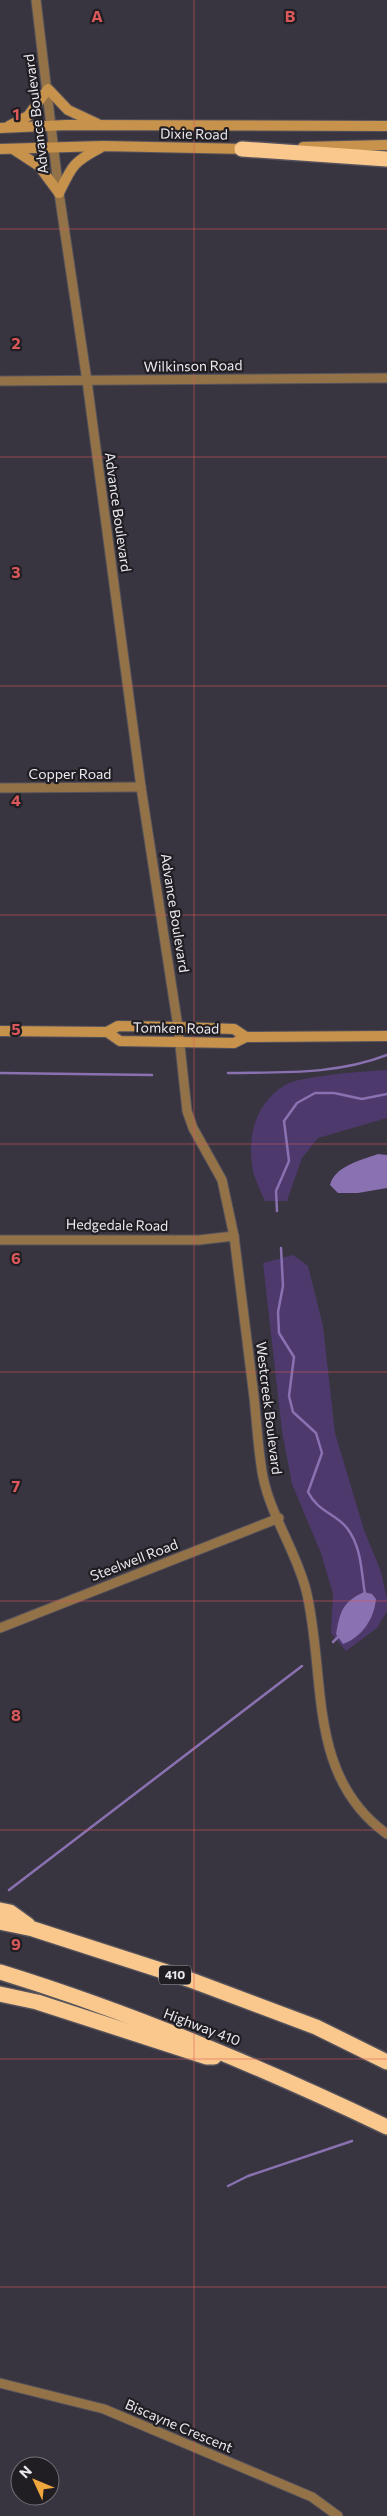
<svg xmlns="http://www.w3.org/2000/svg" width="387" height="2516" font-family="Commissioner,sans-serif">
<rect width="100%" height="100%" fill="#393540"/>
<!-- green -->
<g fill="#4d396c">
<path d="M387,1070v48l-69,20 -16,20 -15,43h-22c-5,-11 -12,-25 -13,-36 -4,-32 4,-62 33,-80 14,-9 83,-14 102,-15z"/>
<polygon points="293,1255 308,1266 323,1326 335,1433 364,1530 381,1572 387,1599 387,1611 377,1628 346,1651 331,1633 333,1594 321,1553 292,1484 282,1431 263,1263"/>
</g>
<!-- water -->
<g fill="#8a71b1">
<path d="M378,1154l9,1v33l-29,5h-20l-8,-8c5,-19 31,-25 48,-31z"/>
<path d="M364,1592l8,2 4,5c-2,20 -14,38 -33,45l-7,-10c4,-22 6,-32 28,-42z"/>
</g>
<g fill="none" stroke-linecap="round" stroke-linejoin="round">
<!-- stream -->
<g stroke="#8a71b1" stroke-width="2.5">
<polyline points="0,1073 152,1075"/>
<path d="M228,1073c54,-1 108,2 159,-18"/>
<polyline points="277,1211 276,1191 289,1161 284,1121 297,1103 315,1093 334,1093 362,1099 387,1094"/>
<path d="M281,1248l2,38 -5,26 1,21 15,24 -5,39 4,16 23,21 6,20 -14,39c10,20 27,21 39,36 15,20 14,43 18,66"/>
<polyline points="333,1642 339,1636"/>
<polyline points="9,1890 302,1666"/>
<polyline points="228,2186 248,2176 352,2141"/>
</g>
<!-- minor casing -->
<g stroke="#55525c" stroke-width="11">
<g id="minor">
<path d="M36,0l23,193 28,188 54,406 37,240 9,84 6,17 29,52 12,56c7,54 13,108 20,161 3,27 4,54 9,80 8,39 33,74 43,113 21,85 -1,185 81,244"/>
<polyline points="0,381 387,378"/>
<polyline points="0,788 141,787"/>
<polyline points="0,1240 199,1240 234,1236"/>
<polyline points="0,1628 279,1518"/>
<polyline points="0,2383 104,2409 312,2497 338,2516"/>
</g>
</g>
<!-- secondary casing -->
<g stroke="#55525c" stroke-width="12">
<g id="secondary">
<polyline points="9,126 28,116 48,89 68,110 98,124"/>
<polyline points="0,128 67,125 387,126"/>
<polyline points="303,147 387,145"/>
<polyline points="0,149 103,146 246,149"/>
<polyline points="13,149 39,166 59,193"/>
<path d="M59,193c13,-27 14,-31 41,-45"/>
<polyline points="0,1031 107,1032 118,1026 178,1027 234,1029 246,1037"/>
<polyline points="107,1032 120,1041 234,1043 246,1037 387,1036"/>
</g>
</g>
<!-- motorway casing -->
<g stroke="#55525c" stroke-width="18">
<g id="motorway">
<polyline points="242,149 387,159"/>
<polyline points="0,1910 10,1912 28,1925"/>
<polyline points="0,1922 33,1929 188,1979 316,2027 387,2062"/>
<path d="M0,1972c133,41 261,95 387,155"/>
<polyline points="0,1994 37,2002 207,2057 214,2057"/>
</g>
</g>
<!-- minor -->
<use href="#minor" stroke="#937248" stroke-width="9"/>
<!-- secondary -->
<use href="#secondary" stroke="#c7924b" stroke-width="10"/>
<!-- motorway -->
<use href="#motorway" stroke="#fac88c" stroke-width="15"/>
</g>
<!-- grid -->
<path fill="none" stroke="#db585a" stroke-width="1" stroke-opacity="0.55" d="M194,0v2516M0,229h387M0,457h387M0,686h387M0,915h387M0,1144h387M0,1372h387M0,1601h387M0,1830h387M0,2059h387M0,2287h387"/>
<g text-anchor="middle" stroke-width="4.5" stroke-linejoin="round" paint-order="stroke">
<!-- shield labels -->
<rect fill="#201e23" stroke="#aeacb2" stroke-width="1" x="159" y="1965.5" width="32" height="19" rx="4"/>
<g font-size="12" font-weight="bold" fill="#ebe9f0">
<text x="175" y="1979">410</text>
</g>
<!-- street labels -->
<g font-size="14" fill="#ebe9f0" stroke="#201e23">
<text transform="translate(36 114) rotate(-97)" y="5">Advance Boulevard</text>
<text transform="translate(194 134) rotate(1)" y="5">Dixie Road</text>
<text transform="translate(193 366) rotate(-1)" y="5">Wilkinson Road</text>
<text transform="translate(118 512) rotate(82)" y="5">Advance Boulevard</text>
<text x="70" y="779">Copper Road</text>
<text transform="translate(175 913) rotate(81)" y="5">Advance Boulevard</text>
<text transform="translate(176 1028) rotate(1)" y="5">Tomken Road</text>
<text transform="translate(117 1225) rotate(1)" y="5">Hedgedale Road</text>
<text transform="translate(269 1408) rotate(83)" y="5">Westcreek Boulevard</text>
<text transform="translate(134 1560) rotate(-21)" y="5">Steelwell Road</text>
<text transform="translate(202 2027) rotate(21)" y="5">Highway 410</text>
<text transform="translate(179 2426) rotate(23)" y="5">Biscayne Crescent</text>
</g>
</g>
<g font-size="16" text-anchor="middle" font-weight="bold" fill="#db585a" stroke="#201e23" stroke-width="4.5" stroke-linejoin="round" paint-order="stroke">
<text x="97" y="22">A</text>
<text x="290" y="22">B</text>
<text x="16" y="120">1</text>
<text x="16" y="349">2</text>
<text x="16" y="578">3</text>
<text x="16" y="806">4</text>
<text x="16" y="1035">5</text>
<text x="16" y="1264">6</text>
<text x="16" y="1492">7</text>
<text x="16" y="1721">8</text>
<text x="16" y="1950">9</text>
</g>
<!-- north arrow -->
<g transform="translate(35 2481) rotate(314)"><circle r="24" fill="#201e23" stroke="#716f75"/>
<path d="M0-4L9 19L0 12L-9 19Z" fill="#f0a73e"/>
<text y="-8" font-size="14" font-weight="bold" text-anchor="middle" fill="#ebe9f0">N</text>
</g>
</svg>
